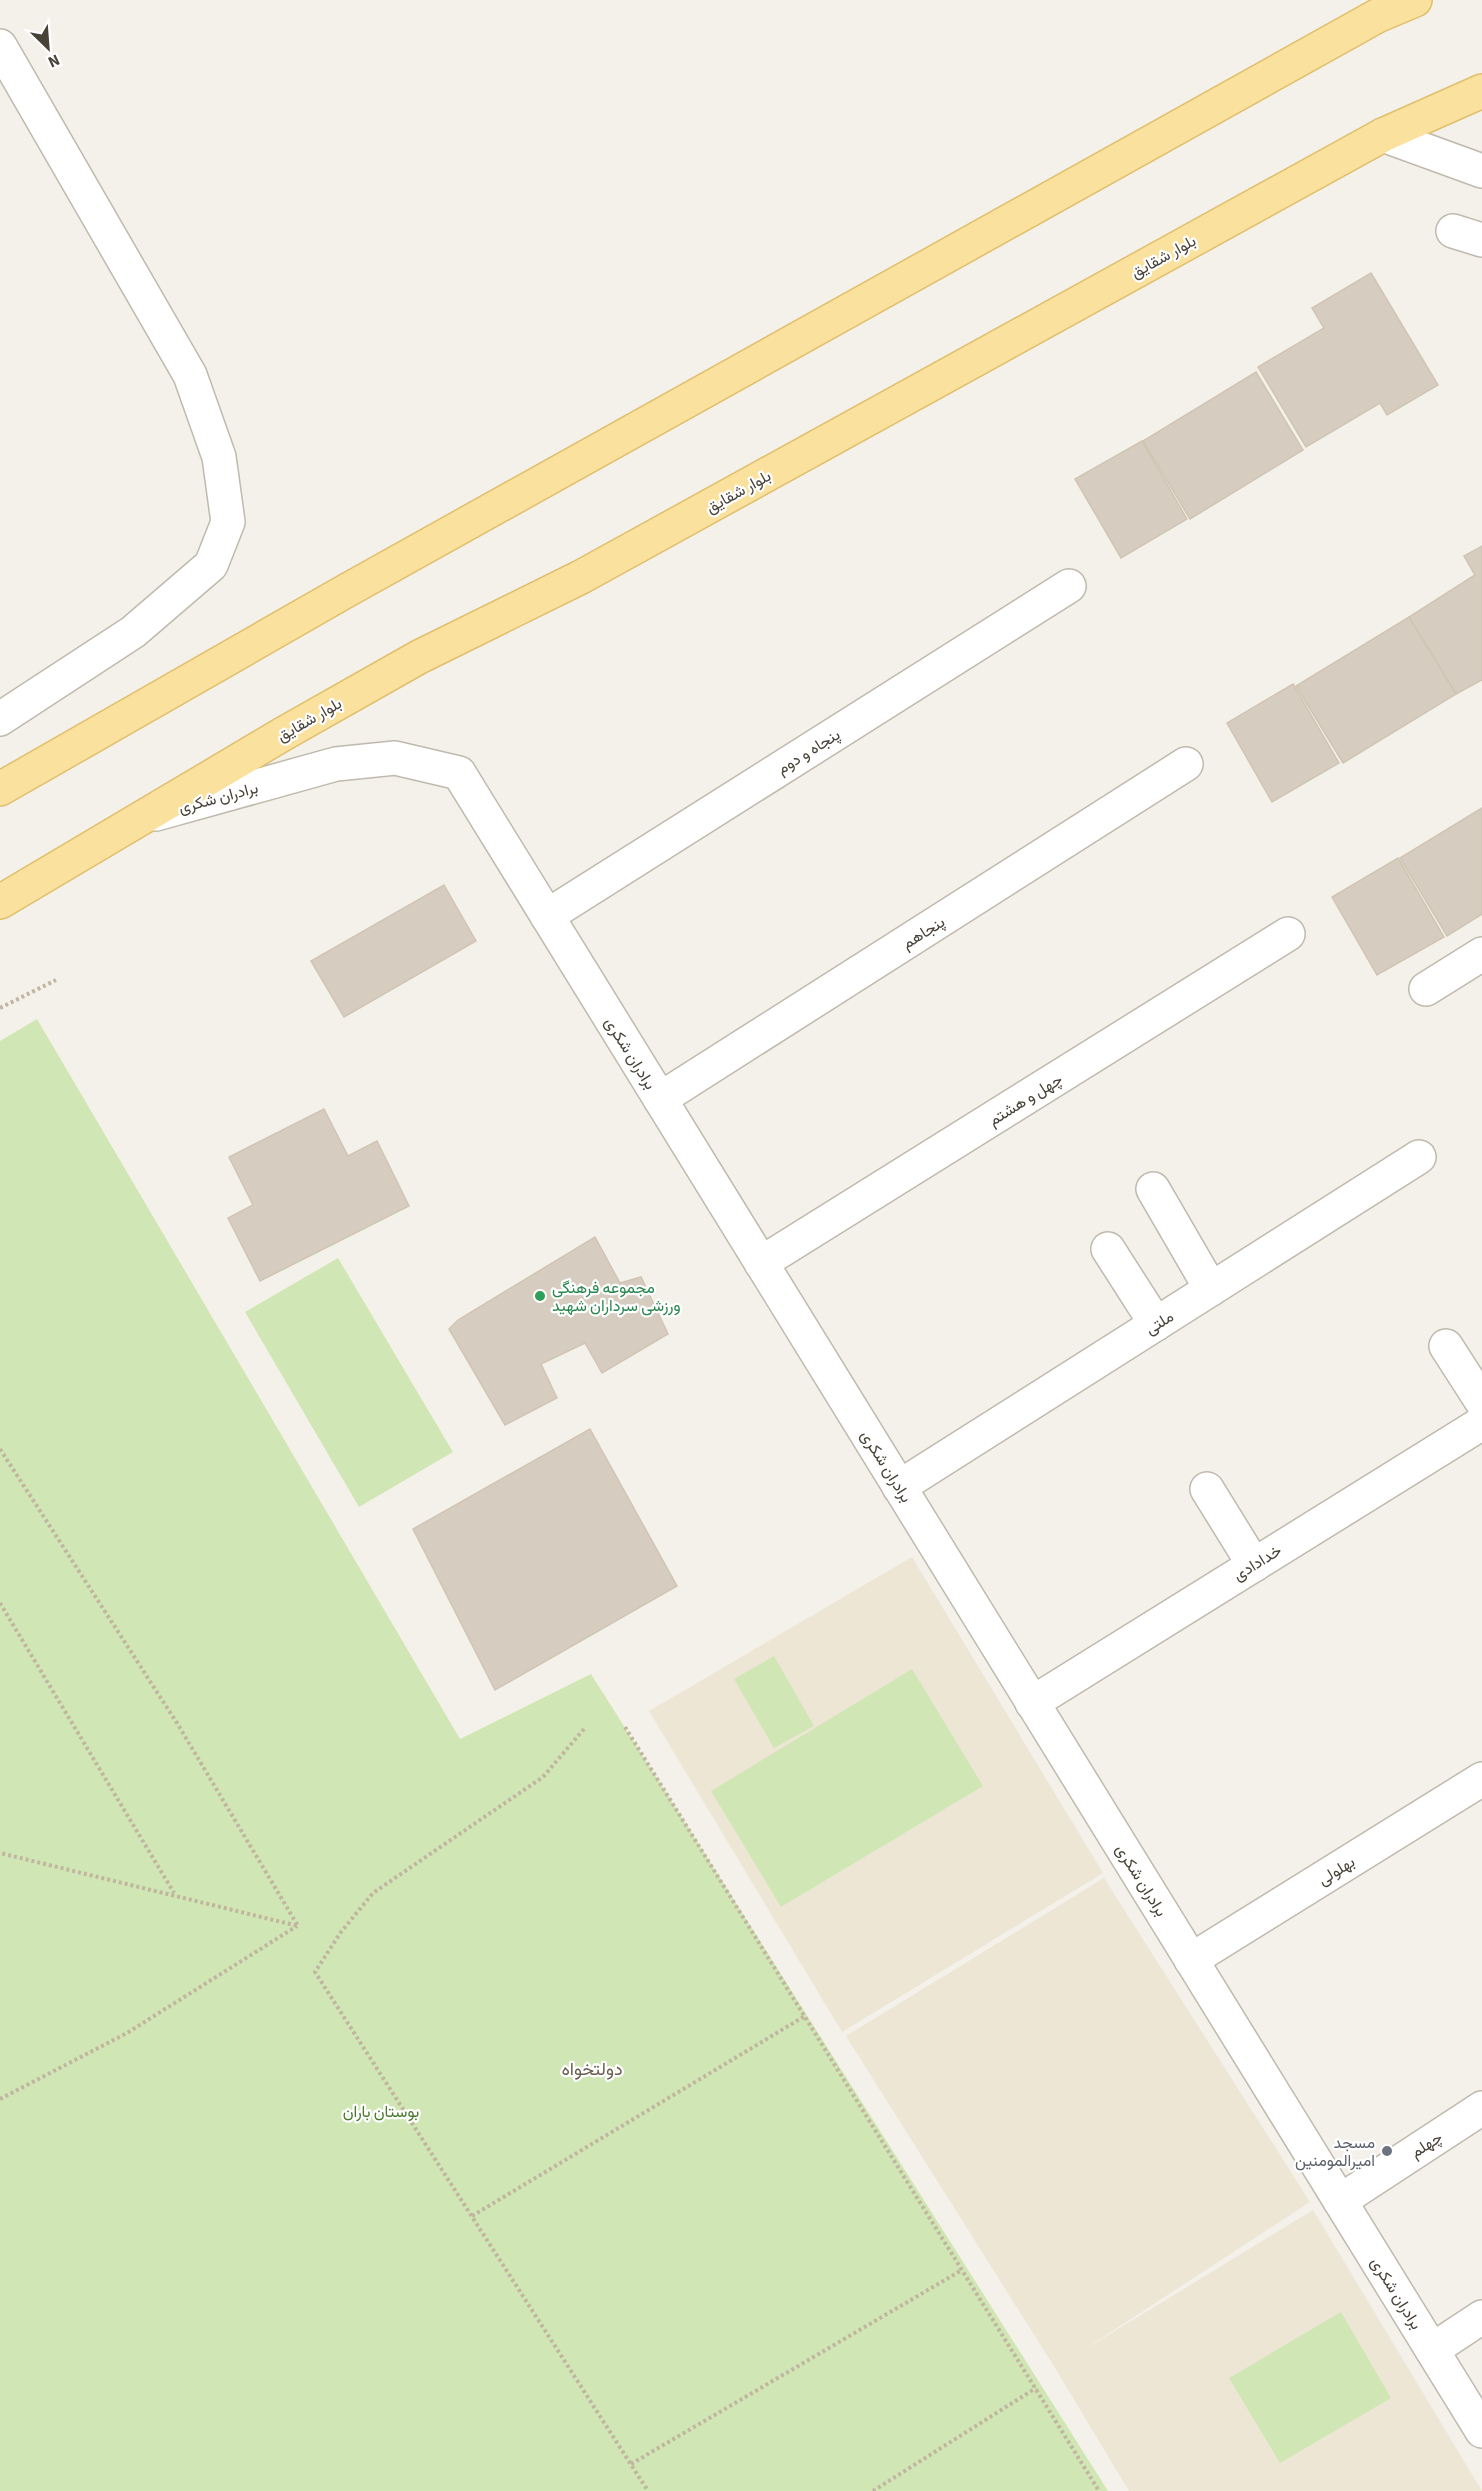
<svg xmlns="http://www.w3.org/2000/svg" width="1482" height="2491" font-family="'Source Sans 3',Vazirmatn,sans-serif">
<rect width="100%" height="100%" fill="#f4f1ea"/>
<!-- education -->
<g fill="#ede6d5">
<polygon points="912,1557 1103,1873 842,2032 649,1711"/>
<polygon points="1104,1878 1310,2202 1082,2351 1313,2210 1482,2491 1129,2491 1055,2368 846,2036"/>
</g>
<!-- green -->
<g fill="#d0e7b5">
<polygon points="37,1019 460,1739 591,1674 1108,2491 0,2491 0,1041"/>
<polygon points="338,1258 453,1452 359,1507 245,1312"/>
<polygon points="774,1656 814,1726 774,1748 734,1679"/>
<polygon points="912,1669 983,1786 781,1907 711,1791"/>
<polygon points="1341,2312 1391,2398 1280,2463 1229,2378"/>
</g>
<!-- building -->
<g fill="#d6cdc0" stroke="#d0c5b3" stroke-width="1.5">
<polygon points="1371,273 1438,385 1387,415 1380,403 1306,447 1258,367 1324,328 1312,308"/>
<polygon points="1256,372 1303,450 1190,519 1143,441"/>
<polygon points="1142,441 1187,519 1121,558 1075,479"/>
<polygon points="1482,546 1482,680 1456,694 1409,617 1475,575 1464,556"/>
<polygon points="1409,617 1456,694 1343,763 1296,686"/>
<polygon points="1293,684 1339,763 1272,802 1227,723"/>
<polygon points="1482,808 1482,914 1447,936 1400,858"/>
<polygon points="1398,858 1444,937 1377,975 1332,897"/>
<polygon points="444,885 476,941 344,1017 311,961"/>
<polygon points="324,1109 348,1156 377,1141 409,1206 260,1281 228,1218 253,1205 229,1157"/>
<polygon points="595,1237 620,1283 641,1277 668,1334 602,1373 585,1343 541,1364 557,1398 505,1425 449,1329 458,1320"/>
<polygon points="590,1429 677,1586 495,1690 413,1529"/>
</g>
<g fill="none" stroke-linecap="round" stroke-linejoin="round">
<!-- minor casing -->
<g stroke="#c0b9ad" stroke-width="36">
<g id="minor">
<polyline points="0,46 190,375 219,457 228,522 211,565 133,632 0,719"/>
<polyline points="1383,135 1482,171"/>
<polyline points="1453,231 1482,240"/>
<polyline points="156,814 336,764 395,758 459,773 1482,2431"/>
<polyline points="547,916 1069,586"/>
<polyline points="1426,989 1482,954"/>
<polyline points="660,1099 1186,764"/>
<polyline points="1153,1189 1211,1289"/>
<polyline points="1108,1249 1156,1324"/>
<polyline points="761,1263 1288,934"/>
<polyline points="1446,1346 1482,1402"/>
<polyline points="899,1487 1419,1157"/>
<polyline points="1207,1489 1254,1565"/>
<polyline points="1032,1703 1482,1423"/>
<polyline points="1191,1960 1482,1779"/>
<polyline points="1340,2201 1482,2108"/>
<polyline points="1432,2350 1482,2317"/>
</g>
</g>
<!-- major casing -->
<g stroke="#e0bf6d" stroke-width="36">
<g id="major">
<polyline points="0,789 344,592 1377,16 1415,0"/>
<polyline points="0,902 283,734 419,657 581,577 1383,135 1482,91"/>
</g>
</g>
<!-- path -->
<g stroke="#c1b59f" stroke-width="4" stroke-dasharray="3 3" stroke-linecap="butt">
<polyline points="0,1008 56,980"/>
<polyline points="0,1449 177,1723 298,1926 0,1853"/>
<polyline points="0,1603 174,1893"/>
<polyline points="625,1727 1099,2491"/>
<polyline points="584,1729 543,1777 373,1893 341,1932 315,1972 648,2491"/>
<polyline points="0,2099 127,2033 297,1926"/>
<polyline points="472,2216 805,2016"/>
<polyline points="631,2464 962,2270"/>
<polyline points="873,2491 1036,2388"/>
</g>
<!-- minor -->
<use href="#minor" stroke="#fff" stroke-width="33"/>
<!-- major -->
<use href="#major" stroke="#fae19d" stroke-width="33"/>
</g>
<!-- markers -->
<circle fill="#2e9e5b" stroke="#fff" stroke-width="2" cx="540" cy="1296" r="6"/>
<circle fill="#6b7280" stroke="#fff" stroke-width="2" cx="1387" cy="2151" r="6"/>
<g text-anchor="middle" stroke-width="4.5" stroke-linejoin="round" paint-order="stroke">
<!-- street labels -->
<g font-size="16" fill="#484238" stroke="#fff">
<text transform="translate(1163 256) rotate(-29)" y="6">بلوار شقایق</text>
<text transform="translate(738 491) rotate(-29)" y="6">بلوار شقایق</text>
<text transform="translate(309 719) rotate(-30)" y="6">بلوار شقایق</text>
<text transform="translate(808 751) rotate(-32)" y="6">پنجاه و دوم</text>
<text transform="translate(218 797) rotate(-15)" y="6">برادران شکری</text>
<text transform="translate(923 932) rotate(-32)" y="6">پنجاهم</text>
<text transform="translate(631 1053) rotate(58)" y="6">برادران شکری</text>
<text transform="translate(1025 1099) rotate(-32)" y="6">چهل و هشتم</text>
<text transform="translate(1159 1322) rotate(-32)" y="6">ملتی</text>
<text transform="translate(887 1466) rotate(58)" y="6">برادران شکری</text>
<text transform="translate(1257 1562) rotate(-32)" y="6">خدادادی</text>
<text transform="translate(1336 1870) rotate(-32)" y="6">بهلولی</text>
<text transform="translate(1142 1880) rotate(58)" y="6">برادران شکری</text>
<text transform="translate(1426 2144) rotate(-33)" y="6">چهلم</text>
<text transform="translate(1397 2293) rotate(58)" y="6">برادران شکری</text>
</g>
<!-- leisure labels -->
<g font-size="16" fill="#27864d" stroke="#fff" text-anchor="start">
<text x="552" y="1293">مجموعه فرهنگی<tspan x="552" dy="18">ورزشی سرداران شهید</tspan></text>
</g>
<!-- park labels -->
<g font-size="16" fill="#49782d" stroke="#fff">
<text x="381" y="2117">بوستان باران</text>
</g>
<!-- worship labels -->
<g font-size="16" fill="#5b616d" stroke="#fff" text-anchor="end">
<text x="1375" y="2148">مسجد<tspan x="1375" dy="18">امیرالمومنین</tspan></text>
</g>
<!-- neighbourhood labels -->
<g font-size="18" fill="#6b6050" stroke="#fff">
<text x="592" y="2075">دولتخواه</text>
</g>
</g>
<!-- north arrow -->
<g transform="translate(48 48) rotate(155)" stroke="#ffffff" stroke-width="4.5" paint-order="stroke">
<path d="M0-4.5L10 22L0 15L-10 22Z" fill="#484238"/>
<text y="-9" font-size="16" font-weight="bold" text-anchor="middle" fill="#484238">N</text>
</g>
</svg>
